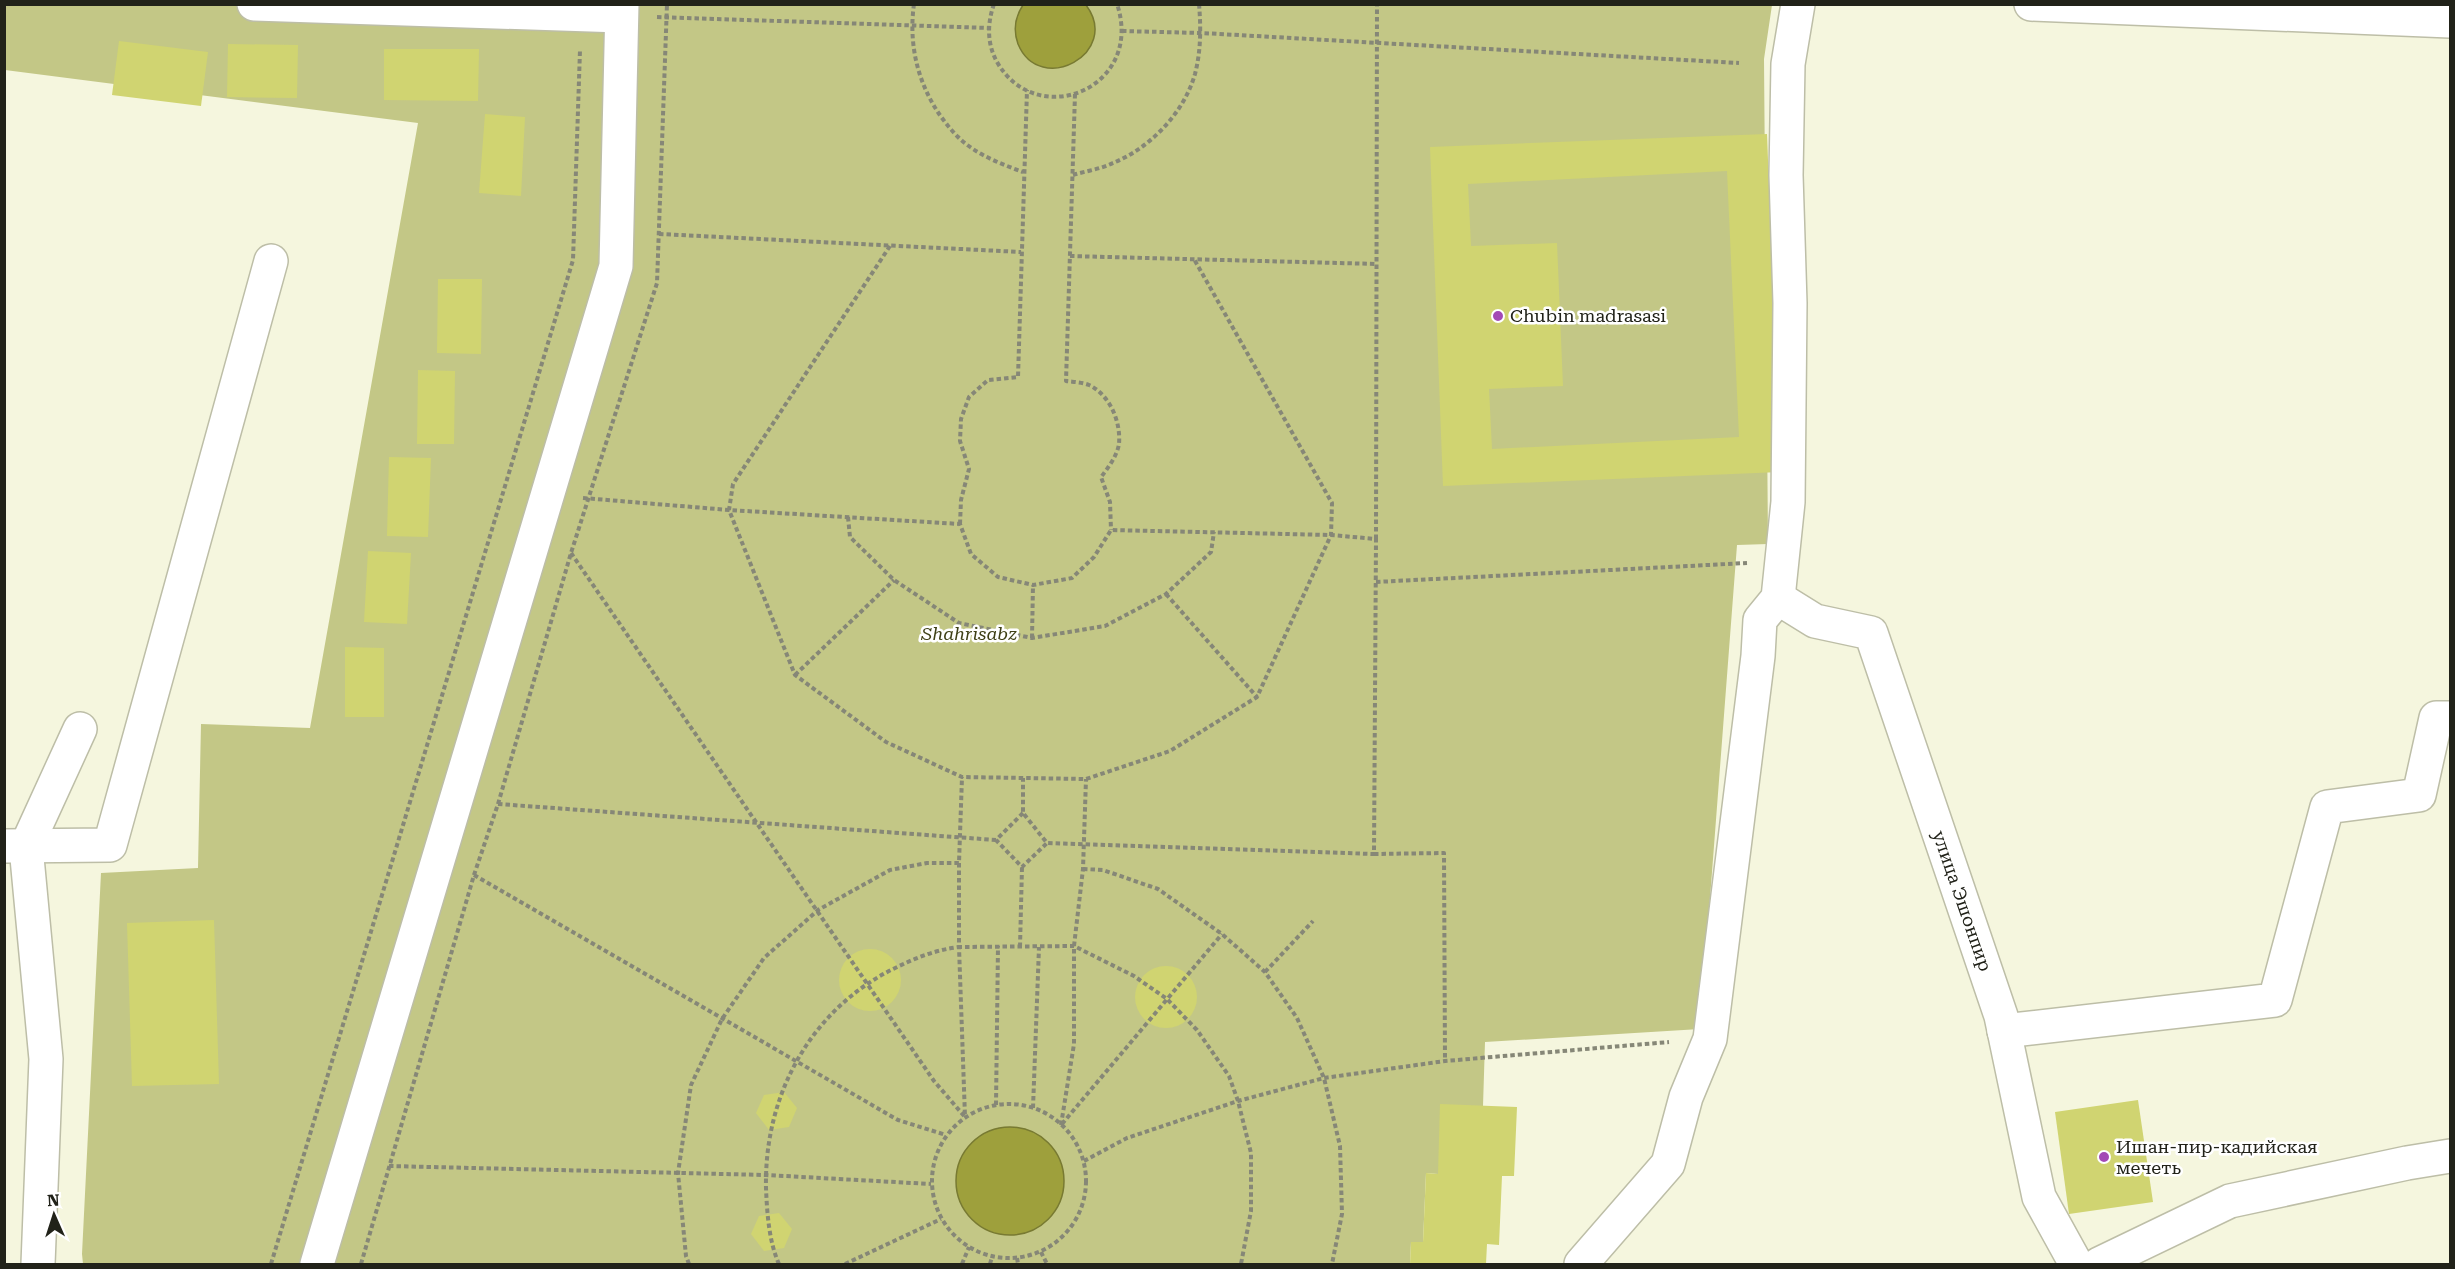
<svg xmlns="http://www.w3.org/2000/svg" width="2455" height="1269" font-family="'Roboto Serif',serif">
<rect width="100%" height="100%" fill="#f5f6de"/>
<!-- green -->
<polygon fill="#c3c786" points="5,4 1772,5 1764,59 1768,544 1737,545 1700,1029 1485,1042 1483,1106 1438,1174 1426,1173 1423,1242 1411,1242 1410,1264 83,1264 82,1254 101,873 198,868 201,724 310,728 418,123 5,70"/>
<!-- water -->
<g fill="#9ea03c" stroke="#787a32" stroke-width="1.5">
<path d="M1023,5h63c36,48 -46,92 -68,39 -5,-14 -3,-27 5,-39z"/>
<circle cx="1010" cy="1181" r="54"/>
</g>
<!-- building -->
<g fill="#d0d471" fill-rule="evenodd">
<polygon points="119,41 208,52 201,106 112,95"/>
<polygon points="228,44 298,45 297,98 227,97"/>
<polygon points="384,49 479,49 478,101 384,100"/>
<polygon points="485,114 525,117 521,196 479,193"/>
<path d="M1767,134l13,338 -337,14 -13,-339zM1727,171l12,266 -247,12 -3,-60 74,-3 -6,-143 -86,3 -3,-62z"/>
<polygon points="438,279 482,279 481,354 437,353"/>
<polygon points="418,370 455,371 454,444 417,444"/>
<polygon points="389,457 431,458 428,537 387,536"/>
<polygon points="368,551 411,553 407,624 364,622"/>
<polygon points="345,647 384,648 384,717 345,717"/>
<polygon points="214,920 219,1084 132,1086 127,923"/>
<circle cx="870" cy="980" r="31"/>
<circle cx="1166" cy="997" r="31"/>
<polygon points="784,1092 797,1108 789,1127 769,1130 756,1113 764,1095"/>
<polygon points="2138,1100 2153,1202 2069,1214 2055,1112"/>
<polygon points="1440,1104 1517,1107 1514,1176 1502,1176 1499,1245 1487,1244 1486,1264 1410,1264 1411,1242 1423,1242 1426,1173 1438,1174"/>
<polygon points="779,1213 792,1229 784,1248 764,1251 751,1234 759,1216"/>
</g>
<g fill="none" stroke-linecap="round" stroke-linejoin="round">
<!-- minor casing -->
<g stroke="#bdbea7" stroke-width="36">
<g id="minor">
<polyline points="254,4 621,16"/>
<polyline points="2031,4 2450,21"/>
<polyline points="1778,598 1815,621 1871,633 2001,1016 2039,1197 2076,1264"/>
<polyline points="4,846 110,845 271,261"/>
<polyline points="2004,1031 2275,1000 2327,807 2419,795 2436,718 2450,718"/>
<polyline points="38,1264 46,1059 26,847 80,729"/>
<polyline points="317,1264 616,266 622,4"/>
<polyline points="1581,1264 1668,1164 1686,1097 1710,1039 1758,656 1760,620 1778,598 1788,502 1790,303 1786,175 1788,64 1798,4"/>
<polyline points="2099,1264 2230,1201 2407,1163 2450,1156"/>
</g>
</g>
<!-- path -->
<g stroke="#868777" stroke-width="4" stroke-dasharray="4.5 3" stroke-linecap="butt">
<path d="M914,4c-7,50 9,97 44,133 17,17 43,27 65,35"/>
<path d="M994,4c-7,20 -7,40 3,58 40,70 148,26 120,-58"/>
<polyline points="657,17 989,28"/>
<polyline points="1122,31 1201,33 1739,63"/>
<path d="M1075,94l-9,287c7,1 16,1 23,4 21,10 32,37 30,59 -2,12 -11,24 -18,33l9,25 1,28"/>
<path d="M1073,175c13,-4 28,-6 40,-12 37,-15 71,-50 82,-89 6,-23 6,-47 4,-70"/>
<polyline points="659,234 1021,252"/>
<polyline points="890,246 733,484 729,510 795,675 886,742 962,777 1086,779 1170,751 1257,697 1331,535 1332,503 1194,259"/>
<polyline points="1070,256 1377,264"/>
<polyline points="583,498 729,510 960,524 971,554 998,577 1033,585 1072,578 1094,557 1111,530 1331,535 1376,539 1374,854 1047,843"/>
<polyline points="848,517 850,537 894,580 959,623 1032,638 1105,626 1166,594 1211,552 1214,532"/>
<polyline points="960,524 961,500 969,469 960,441 961,419 969,397 988,380 1018,377 1027,90"/>
<polyline points="1376,539 1377,4"/>
<polyline points="571,553 934,1081 965,1117"/>
<polyline points="1376,582 1747,563"/>
<polyline points="1166,594 1257,697"/>
<polyline points="1032,638 1033,585"/>
<polyline points="795,675 894,580"/>
<polyline points="498,804 996,840"/>
<polyline points="1023,813 996,840 1022,867 1047,843 1023,813 1023,778"/>
<polyline points="1374,854 1444,853 1445,1061"/>
<polyline points="959,863 959,947 1074,946 1134,976 1167,999 1197,1030 1229,1076 1238,1101 1251,1153 1251,1211 1241,1264"/>
<polyline points="1083,869 1103,870 1158,889 1222,934 1265,972 1297,1018 1324,1078 1340,1146 1342,1214 1332,1264"/>
<polyline points="474,875 898,1120 946,1135"/>
<polyline points="1020,947 1022,867"/>
<polyline points="1265,972 1313,921"/>
<circle cx="1009" cy="1181" r="77"/>
<polyline points="996,1105 998,946"/>
<polyline points="1033,1108 1039,947"/>
<polyline points="1062,1124 1222,934"/>
<polyline points="1061,1125 1074,1044 1074,946 1083,869 1086,779"/>
<polyline points="1084,1161 1127,1138 1238,1101 1324,1078 1445,1061 1669,1042"/>
<polyline points="389,1166 766,1175 931,1184"/>
<polyline points="1041,1252 1047,1264"/>
<polyline points="1017,1258 1018,1264"/>
<polyline points="271,1264 573,260 580,50"/>
<polyline points="361,1264 474,875 498,804 571,553 657,283 667,4"/>
<polyline points="689,1264 686,1256 678,1173 691,1085 722,1019 764,958 818,910 890,870 927,863 959,863 962,777"/>
<path d="M779,1264c-10,-22 -12,-51 -13,-76 -2,-91 43,-176 125,-218 22,-11 43,-20 68,-23l6,170"/>
<polyline points="845,1264 941,1219"/>
<polyline points="962,1264 969,1247"/>
<polyline points="990,1264 992,1257"/>
</g>
<!-- minor -->
<use href="#minor" stroke="#fff" stroke-width="33"/>
</g>
<!-- markers -->
<g fill="#a349b5" stroke="#fff" stroke-width="2">
<circle cx="1498" cy="316" r="6"/>
<circle cx="2104" cy="1157" r="6"/>
</g>
<g text-anchor="middle" stroke-width="5" stroke-linejoin="round" paint-order="stroke">
<!-- poi labels -->
<g font-size="18" fill="#212219" stroke="#fff" text-anchor="start">
<text x="1510" y="322">Chubin madrasasi</text>
<text x="2116" y="1153">Ишан-пир-кадийская<tspan x="2116" dy="21">мечеть</tspan></text>
</g>
<!-- park labels -->
<g font-size="18" font-style="italic" fill="#3f4016" stroke="#fff">
<text x="969" y="640">Shahrisabz</text>
</g>
<!-- street labels -->
<g font-size="18" fill="#212219" stroke="#fff">
<text transform="translate(1962 901) rotate(71)" y="6">улица Эшонпир</text>
</g>
</g>
<!-- border -->
<rect width="2455" height="1269" fill="none" stroke="#212219" stroke-width="12"/>
<!-- north arrow -->
<g transform="translate(54 1215) rotate(357)" stroke="#ffffff" stroke-width="4.5" paint-order="stroke">
<path d="M0-4.5L10 22L0 15L-10 22Z" fill="#212219"/>
<text y="-9" font-size="16" font-weight="bold" text-anchor="middle" fill="#212219">N</text>
</g>
</svg>
